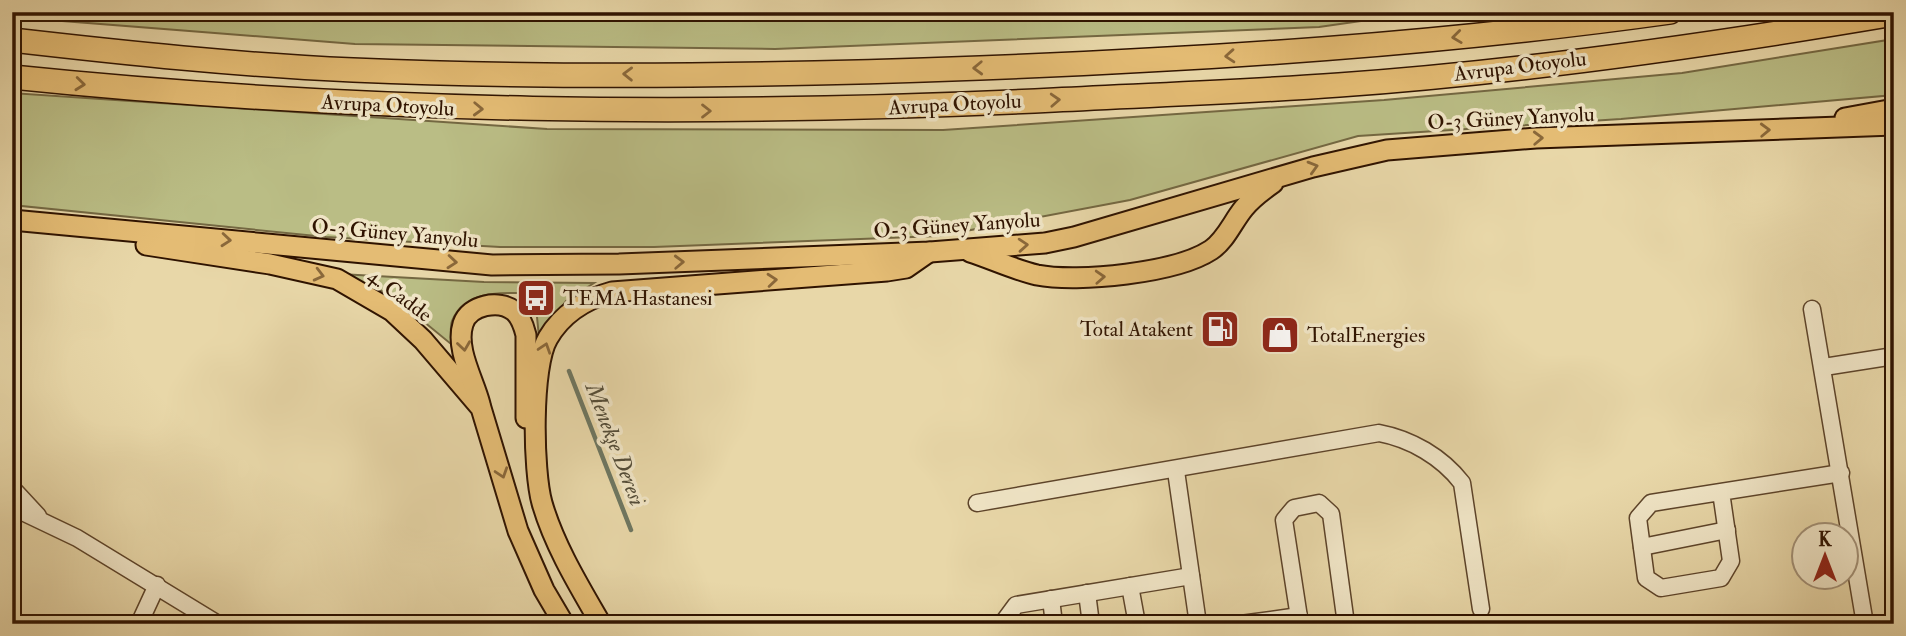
<svg xmlns="http://www.w3.org/2000/svg" width="1906" height="636" font-family="'IM FELL Double Pica',serif">
<rect width="100%" height="100%" fill="#e8d7a8"/>
<filter id="stains"><feTurbulence type="fractalNoise" baseFrequency=".00286" numOctaves="4"/><feColorMatrix values="0 0 0 0 .2 0 0 0 0 .09 0 0 0 0 .02 0 0 0 .5 -.17"/></filter>
<radialGradient id="worn" r=".72"><stop offset=".6" stop-color="#630" stop-opacity="0"/><stop offset="1" stop-color="#630" stop-opacity=".3"/></radialGradient>
<!-- green -->
<g fill="#babd85" stroke="#746842" stroke-width="2">
<polygon points="12,12 1424,12 1319,27 775,49 355,44 12,17"/>
<polygon points="1894,39 1894,95 1621,119 1358,136 1130,200 939,236 654,247 500,247 326,237 12,205 12,93 547,129 943,130 1384,100 1682,73"/>
<path d="M340,274l144,8 110,1 -28,18 -27,36 -3,-30 -14,-14c-25,0 -58,-2 -70,28 -2,5 -1,16 -1,23l-61,-50z"/>
</g>
<g fill="none" stroke-linecap="round" stroke-linejoin="round">
<!-- stream -->
<polyline stroke="#6e7761" stroke-width="4.5" points="569,371 631,530"/>
<!-- minor casing -->
<g stroke="#5d442a" stroke-width="19">
<g id="minor">
<polyline points="1812,309 1865,624"/>
<polyline points="1824,367 1894,356"/>
<polyline points="1176,471 1198,624"/>
<polyline points="12,488 38,516"/>
<polyline points="1721,492 1731,561 1721,578 1661,588 1646,578 1638,518 1651,503 1841,473"/>
<path d="M977,503l402,-70c32,6 63,24 83,50l19,126"/>
<polyline points="12,507 77,538 218,624"/>
<polyline points="1642,547 1727,530"/>
<polyline points="1130,586 1137,624"/>
<polyline points="1087,593 1091,624"/>
<polyline points="1051,599 1054,624"/>
<polyline points="139,624 157,585"/>
<polyline points="1002,624 1016,605 1191,576"/>
<polyline points="1241,624 1299,616"/>
<polyline points="1300,624 1284,520 1294,508 1319,503 1331,514 1346,624"/>
</g>
</g>
<!-- major casing -->
<g stroke="#2f1300" stroke-width="23">
<g id="major">
<polyline points="1845,118 1894,109"/>
<polyline points="12,220 492,265 619,264 930,252 1045,243 1074,237 1313,167 1387,150 1536,138 1894,125"/>
<polyline points="146,245 270,264 337,279 392,311 423,340 481,408 518,531 544,590 564,624"/>
<path d="M970,252c22,7 45,18 67,23 41,8 139,-2 174,-25 15,-10 22,-29 33,-42 8,-10 19,-18 29,-25"/>
<path d="M480,404c-6,-24 -25,-55 -17,-80 6,-19 36,-25 51,-13 7,6 10,16 12,24v83"/>
<path d="M601,624c-22,-38 -47,-79 -59,-121 -9,-32 -11,-137 6,-165 14,-24 38,-39 64,-46l275,-21 19,-3 23,-16"/>
</g>
</g>
<!-- highway casing -->
<g stroke="#2f1300" stroke-width="26">
<g id="highway">
<path d="M12,40c114,13 227,25 341,30 209,9 418,6 627,-2 231,-9 461,-24 690,-56"/>
<path d="M12,77c350,36 691,40 1042,23 95,-5 190,-8 285,-15 185,-13 372,-40 555,-71"/>
</g>
</g>
<!-- minor -->
<use href="#minor" stroke="#f0e5c6" stroke-width="16"/>
<!-- major -->
<use href="#major" stroke="#e4bc74" stroke-width="19"/>
<!-- highway -->
<use href="#highway" stroke="#e4bc74" stroke-width="23"/>
</g>
<!-- one-way arrows -->
<defs><path id="oneway-chevron" d="M-2-3.5L2.5 0L-2 3.5" fill="none" stroke-width="1.6" stroke-linecap="round" stroke-linejoin="round" transform="scale(1.75)"/></defs>
<g stroke="#8a683a">
<use href="#oneway-chevron" transform="translate(1457 37) rotate(173)"/>
<use href="#oneway-chevron" transform="translate(1230 56) rotate(176)"/>
<use href="#oneway-chevron" transform="translate(978 68) rotate(178)"/>
<use href="#oneway-chevron" transform="translate(628 74) rotate(-179)"/>
<use href="#oneway-chevron" transform="translate(80 84) rotate(6)"/>
<use href="#oneway-chevron" transform="translate(1055 100) rotate(-3)"/>
<use href="#oneway-chevron" transform="translate(478 109) rotate(2)"/>
<use href="#oneway-chevron" transform="translate(706 111)"/>
<use href="#oneway-chevron" transform="translate(1765 130) rotate(-2)"/>
<use href="#oneway-chevron" transform="translate(1538 138) rotate(-2)"/>
<use href="#oneway-chevron" transform="translate(1313 167) rotate(-16)"/>
<use href="#oneway-chevron" transform="translate(226 240) rotate(5)"/>
<use href="#oneway-chevron" transform="translate(1023 245) rotate(-4)"/>
<use href="#oneway-chevron" transform="translate(452 262) rotate(5)"/>
<use href="#oneway-chevron" transform="translate(679 262) rotate(-2)"/>
<use href="#oneway-chevron" transform="translate(319 275) rotate(14)"/>
<use href="#oneway-chevron" transform="translate(1100 277) rotate(-3)"/>
<use href="#oneway-chevron" transform="translate(772 280) rotate(-5)"/>
<use href="#oneway-chevron" transform="translate(464 346) rotate(82)"/>
<use href="#oneway-chevron" transform="translate(545 348) rotate(-72)"/>
<use href="#oneway-chevron" transform="translate(502 473) rotate(72)"/>
</g>
<!-- icons -->
<defs>
<g id="bus-square" transform="scale(2.0125)"><rect x="-9" y="-9" width="18" height="18" rx="4" fill="#8f2418" stroke="#f0e5c6"/><path d="M-5-6H5V4H4V6H2V4H-2V6H-4V4H-5ZM-3.5-4V0h7V-4ZM-3.5 1.2v1.5H-2V1.2ZM2 1.2v1.5H3.5V1.2Z" fill="#fff"/></g>
<g id="fuel-square" transform="scale(2.0125)"><rect x="-9" y="-9" width="18" height="18" rx="4" fill="#8f2418" stroke="#f0e5c6"/><path d="M-5.5-6h7V0h2V4h1.3V-2.5L3-4.5l.8-.8L6-3V5H2.5V1h-1V6h-7ZM-4.2-4.7v3.2H.2V-4.7Z" fill="#fff"/></g>
<g id="shop-square" transform="scale(2.0125)"><rect x="-9" y="-9" width="18" height="18" rx="4" fill="#8f2418" stroke="#f0e5c6"/><path d="M-5-2.5h2.3a2.7 3.5 0 0 1 5.4 0H5L5.5 6h-11ZM-1.5-2.5h3a1.5 2.3 0 0 0-3 0Z" fill="#fff"/></g>
</defs>
<g fill-rule="evenodd">
<use href="#bus-square" x="536" y="298"/>
<use href="#fuel-square" x="1220" y="329"/>
<use href="#shop-square" x="1280" y="335"/>
</g>
<g text-anchor="middle" stroke-width="7" stroke-linejoin="round" paint-order="stroke">
<!-- street labels -->
<g font-size="21" fill="#2f1300" stroke="#f0e5c6">
<text transform="translate(1520 66) rotate(-7)" y="7">Avrupa Otoyolu</text>
<text transform="translate(955 104) rotate(-3)" y="7">Avrupa Otoyolu</text>
<text transform="translate(388 105) rotate(3)" y="7">Avrupa Otoyolu</text>
<text transform="translate(1511 118) rotate(-3)" y="7">O-3 Güney Yanyolu</text>
<text transform="translate(957 225) rotate(-4)" y="7">O-3 Güney Yanyolu</text>
<text transform="translate(395 233) rotate(5)" y="7">O-3 Güney Yanyolu</text>
<text transform="translate(400 295) rotate(37)" y="7">4. Cadde</text>
</g>
<!-- poi labels -->
<g font-size="21" fill="#2f1300" stroke="#f0e5c6" text-anchor="start">
<text x="563" y="305">TEMA Hastanesi</text>
<text x="1193" y="336" text-anchor="end">Total Atakent</text>
<text x="1307" y="342">TotalEnergies</text>
</g>
<!-- water labels -->
<g font-size="23" font-style="italic" fill="#544d39" stroke="#f0e5c6">
<text transform="translate(616 444) rotate(69)" y="8">Menekşe Deresi</text>
</g>
</g>
<!-- margin -->
<rect width="1906" height="636" fill="none" stroke="#e8d7a8" stroke-width="42"/>
<rect x="14" y="14" width="1878" height="608" fill="none" stroke="#2f1300" stroke-width="3.5"/>
<rect x="21" y="21" width="1864" height="594" fill="none" stroke="#2f1300" stroke-width="2"/>
<!-- north arrow -->
<g transform="translate(1825 556)"><circle r="33" fill="#f0e5c6" stroke="#a39177" stroke-width="2"/>
<path d="M0-5L12 26L0 18L-12 26Z" fill="#8f2418"/>
<text y="-10" font-size="19" font-weight="bold" text-anchor="middle" fill="#2f1300">K</text>
</g>
<rect width="100%" height="100%" filter="url(#stains)"/>
<rect width="100%" height="100%" fill="url(#worn)"/>
</svg>
